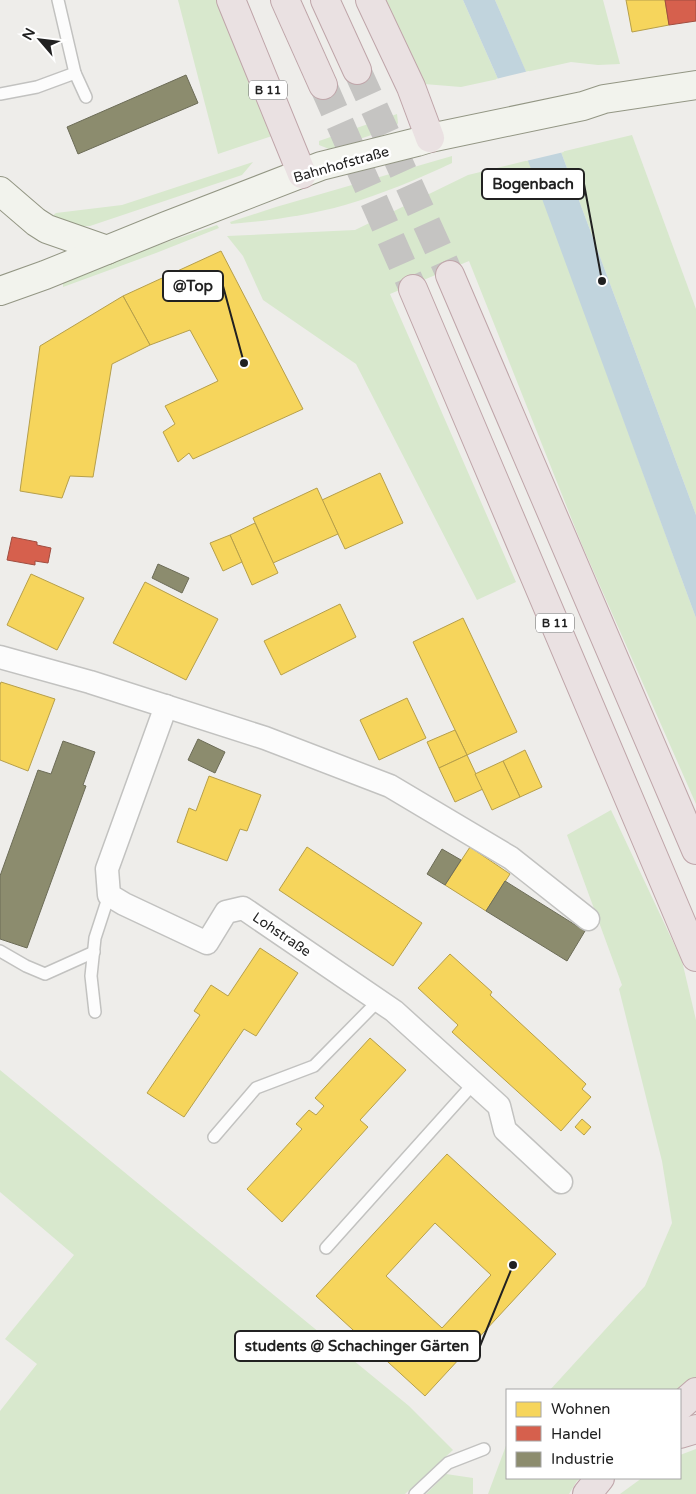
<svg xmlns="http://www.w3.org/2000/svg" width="696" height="1494" font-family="'Varela Round',sans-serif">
<rect width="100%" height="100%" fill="#eeedea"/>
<!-- grass -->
<g fill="#d8e8cd">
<polygon points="178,0 219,0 272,136 218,154"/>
<polygon points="385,0 463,0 498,79 461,87 424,84"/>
<polygon points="495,0 603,0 620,64 598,65 571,62 526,72"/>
<polygon points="397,114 398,123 396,127 329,149 319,145 319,141"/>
<polygon points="632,135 696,309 696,515 561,152"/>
<path d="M452,156v7c-34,16 -70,31 -107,42 -36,10 -76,16 -114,19l-1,-2 46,-15z"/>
<polygon points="529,160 696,618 696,804 582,545 469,261 390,294 516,582 477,600 356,364 263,300 243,256 227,236 355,230 468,175"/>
<polygon points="253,162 242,175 90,226 61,227 46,221 56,213 122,205"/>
<polygon points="217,225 219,228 156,253 63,287 63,274 85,270"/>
<polygon points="611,810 682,961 696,1020 696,1380 680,1390 550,1390 645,1286 672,1223 662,1161 619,989 622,985 567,835"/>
<polygon points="0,1070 409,1406 453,1450 405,1494 0,1494 0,1411 37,1364 5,1339 74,1255 0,1192"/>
<polygon points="507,1443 507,1478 581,1478 577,1481 569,1494 488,1494"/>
<polygon points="696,1449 696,1494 620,1494 642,1478 680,1478 680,1455"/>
<polygon points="446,1474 473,1478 473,1494 426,1494"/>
</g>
<!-- water -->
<polygon fill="#c1d4dd" points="463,0 495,0 561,152 696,515 696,618 498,79"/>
<!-- pier -->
<polygon fill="#eeedea" points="529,71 564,152 526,161 496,79"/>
<!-- homes -->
<g fill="#f6d55c" stroke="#b69f4a" fill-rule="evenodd">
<polygon points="626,0 665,0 669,25 632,32"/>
<polygon points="221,251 303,409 193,459 189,453 178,462 163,432 175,424 165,406 218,381 190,330 150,345 123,296"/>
<polygon points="123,296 150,345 112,364 93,477 70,476 62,498 20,491 40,346"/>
<polygon points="380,473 403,523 345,549 322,500"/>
<polygon points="317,488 338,534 273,563 253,518"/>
<polygon points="255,523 278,573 252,585 230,535"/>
<polygon points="230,535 242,562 223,571 210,543"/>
<polygon points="31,574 84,598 57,650 7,625"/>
<polygon points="145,582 218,619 186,680 113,643"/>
<polygon points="340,604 356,637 281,675 264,641"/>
<polygon points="463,618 517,732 467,755 413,642"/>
<polygon points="1,682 55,699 28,771 0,760 0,685"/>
<polygon points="407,698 426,738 379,760 360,720"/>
<polygon points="455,730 467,755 439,768 427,742"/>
<polygon points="525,750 542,787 520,797 503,761"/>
<polygon points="467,755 483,789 455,802 439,768"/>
<polygon points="503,761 520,797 492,810 475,774"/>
<polygon points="209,776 261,795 247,831 240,829 227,861 177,842 189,808 196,811"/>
<polygon points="307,847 422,923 393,966 279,890"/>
<polygon points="470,847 510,874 486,911 445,885"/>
<polygon points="260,948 298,973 256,1036 244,1029 184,1117 147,1093 200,1015 194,1011 211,985 228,996"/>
<polygon points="450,954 492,992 490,995 586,1084 582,1089 591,1097 561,1131 452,1032 458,1025 418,988"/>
<polygon points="370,1038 406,1070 360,1120 368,1127 282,1222 247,1189 302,1129 296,1124 309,1110 316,1115 324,1106 315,1098"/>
<polygon points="582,1119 591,1127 584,1135 575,1127"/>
<path d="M447,1154l109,100 -131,142 -109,-100zM435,1223l56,52 -49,53 -56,-52z"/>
</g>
<!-- shops -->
<g fill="#d6604d" stroke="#a04d40">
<polygon points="665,0 696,0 696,21 669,25"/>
<polygon points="12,537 37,542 37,545 51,548 48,563 35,561 35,565 7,560"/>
</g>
<!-- industry -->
<g fill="#8c8c6e" stroke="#6c6c57">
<polygon points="186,75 198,103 78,154 67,127"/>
<polygon points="158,564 189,578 182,593 152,578"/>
<polygon points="198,739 225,752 215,773 188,760"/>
<polygon points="63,741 95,752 83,785 86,786 27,948 0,939 0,876 38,770 51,774"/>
<polygon points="442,849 461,860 445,885 427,874"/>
<polygon points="505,881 585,931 567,961 486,911"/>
</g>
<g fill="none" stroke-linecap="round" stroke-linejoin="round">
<!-- highway-tunnel -->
<g stroke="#c5c4c2" stroke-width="28" stroke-dasharray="28 14" stroke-linecap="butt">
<polyline points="357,70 450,275"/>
<polyline points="323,85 413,289"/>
</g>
<!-- lane casing -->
<g stroke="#c2c2c0" stroke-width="14">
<g id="lane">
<polyline points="75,73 86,97"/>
<polyline points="0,94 37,87 75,73 58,0"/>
<polyline points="0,951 26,966 45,974 94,952"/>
<polyline points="95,1012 91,976 95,938 109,895"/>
<polyline points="214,1137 256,1088 314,1066 379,1000"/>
<polyline points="326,1248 474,1083"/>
<polyline points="415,1494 448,1463 484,1449"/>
</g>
</g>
<!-- street casing -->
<g stroke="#c2c2c0" stroke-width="25">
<g id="street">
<polyline points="0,657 90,682 265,738 390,786 511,858 588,919"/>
<polyline points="166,706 107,869 109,895 124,904 207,943 226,912 243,908 394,1011 499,1106 505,1130 561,1182"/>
</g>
</g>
<!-- secondary casing -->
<g stroke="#939684" stroke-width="30">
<g id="secondary">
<polyline points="0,191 36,222 47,229 107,250"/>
<polyline points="0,291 45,275 166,226 321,166 417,142 430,138 583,106 604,99 696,85"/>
</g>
</g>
<!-- highway casing -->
<g stroke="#bfa5a9" stroke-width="30">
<g id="highway">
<polyline points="231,0 302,174"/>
<polyline points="285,0 323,85"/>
<polyline points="325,0 357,70"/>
<polyline points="370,0 411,87 430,138"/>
<polyline points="450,275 696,850"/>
<polyline points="413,289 696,957"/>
<polyline points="680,1406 696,1392"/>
<polyline points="680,1434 696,1429"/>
<polyline points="587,1494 600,1478"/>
</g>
</g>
<!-- lane -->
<use href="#lane" stroke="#fcfcfc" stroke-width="11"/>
<!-- street -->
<use href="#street" stroke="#fcfcfc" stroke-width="22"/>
<!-- secondary -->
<use href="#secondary" stroke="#f2f3ed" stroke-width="28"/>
<!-- highway -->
<use href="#highway" stroke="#eae1e2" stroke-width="28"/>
</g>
<g text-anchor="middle" stroke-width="5" stroke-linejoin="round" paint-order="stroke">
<!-- shield labels -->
<g fill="#fff" stroke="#646464" stroke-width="1">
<rect x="249" y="80.5" width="38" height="19" rx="4"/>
<rect x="536" y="613.5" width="38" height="19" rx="4"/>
</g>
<g font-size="12" font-weight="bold" fill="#212121">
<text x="268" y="94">B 11</text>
<text x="555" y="627">B 11</text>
</g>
<!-- street labels -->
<g font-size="14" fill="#212121" stroke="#fff">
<text transform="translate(341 164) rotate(-16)" y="5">Bahnhofstraße</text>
<text transform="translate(282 934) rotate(34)" y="5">Lohstraße</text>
</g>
</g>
<!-- callouts -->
<path fill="none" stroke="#212121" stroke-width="2" d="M602 281L584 184M244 363L223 286M513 1265L480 1346"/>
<g fill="#212121" stroke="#fff" stroke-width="2">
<circle cx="602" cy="281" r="5"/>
<circle cx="244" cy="363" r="5"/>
<circle cx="513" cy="1265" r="5"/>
</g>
<g fill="#fff" stroke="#212121" stroke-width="2">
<rect x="482" y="169" width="102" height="30" rx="5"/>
<rect x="163" y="271" width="60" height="30" rx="5"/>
<rect x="235" y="1331" width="245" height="30" rx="5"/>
</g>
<g font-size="15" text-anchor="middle" font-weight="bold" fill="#212121">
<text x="533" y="189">Bogenbach</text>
<text x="193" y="291">@Top</text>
<text x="357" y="1351">students @ Schachinger Gärten</text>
</g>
<!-- legend -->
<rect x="506" y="1389" width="175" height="90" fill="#ffffff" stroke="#a6a6a6"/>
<rect x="516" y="1402" width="25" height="15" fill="#f6d55c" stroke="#a6a6a6"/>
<text x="551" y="1414" font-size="15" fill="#212121">Wohnen</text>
<rect x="516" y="1426" width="25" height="15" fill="#d6604d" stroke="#a6a6a6"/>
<text x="551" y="1439" font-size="15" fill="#212121">Handel</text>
<rect x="516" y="1452" width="25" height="15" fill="#8c8c6e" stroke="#a6a6a6"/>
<text x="551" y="1464" font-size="15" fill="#212121">Industrie</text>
<!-- north arrow -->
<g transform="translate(40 40) rotate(298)" stroke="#ffffff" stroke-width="4" paint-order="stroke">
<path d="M0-4L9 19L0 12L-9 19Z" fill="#212121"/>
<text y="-8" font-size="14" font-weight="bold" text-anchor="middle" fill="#212121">N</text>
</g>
</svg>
